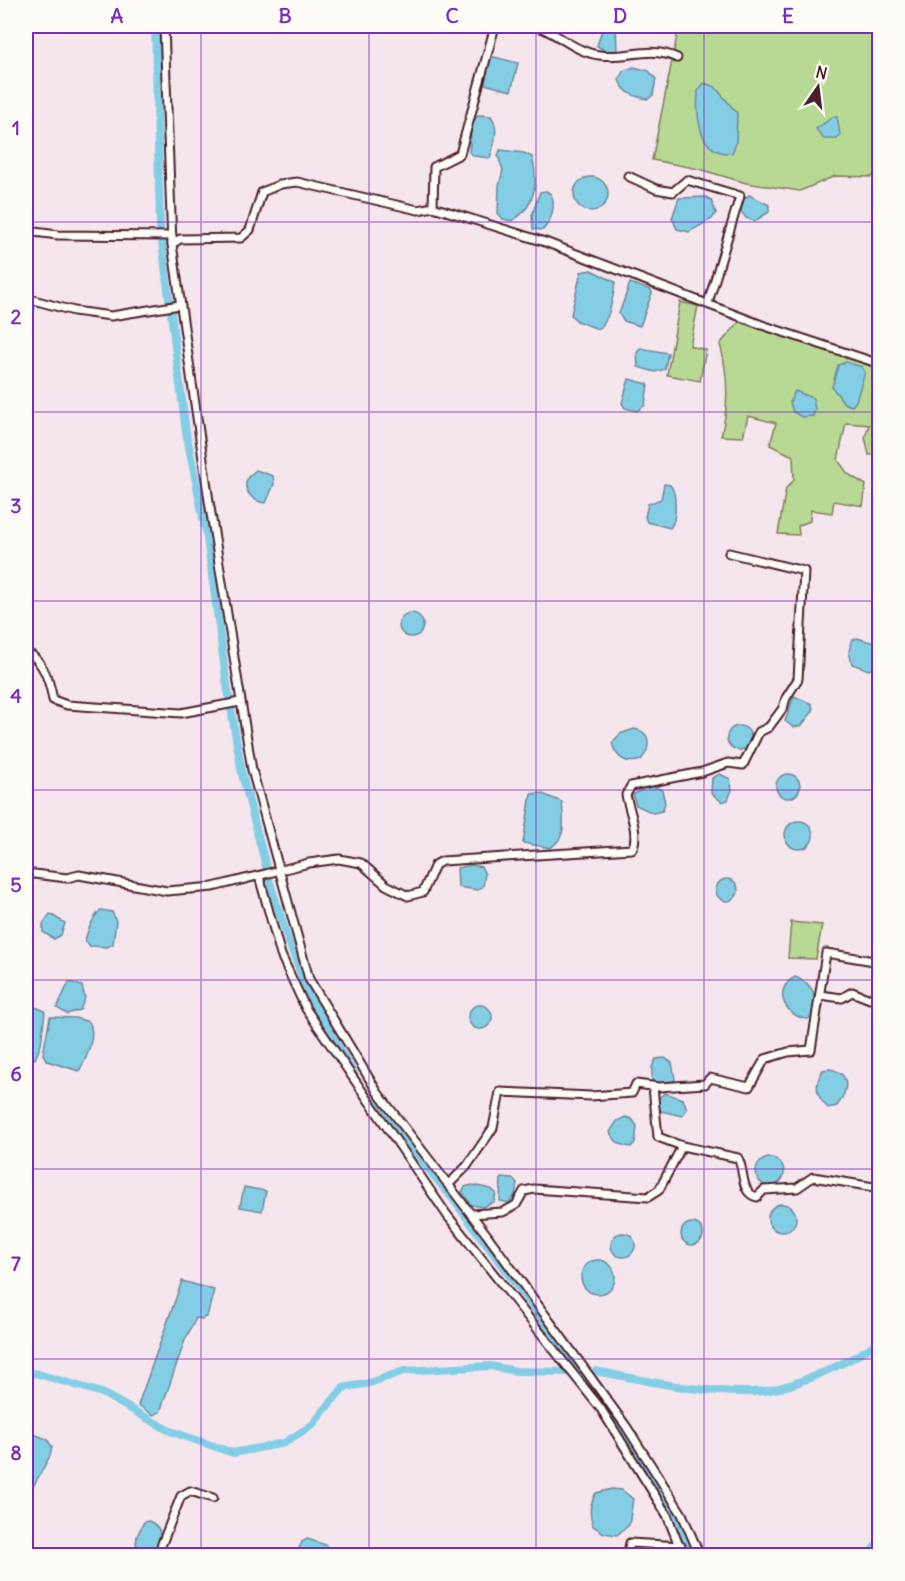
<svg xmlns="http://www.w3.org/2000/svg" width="905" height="1581" font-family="Delius,sans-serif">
<rect width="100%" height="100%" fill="#f5e6ed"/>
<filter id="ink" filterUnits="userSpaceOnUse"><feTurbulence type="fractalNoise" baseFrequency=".0167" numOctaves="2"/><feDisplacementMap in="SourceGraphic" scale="12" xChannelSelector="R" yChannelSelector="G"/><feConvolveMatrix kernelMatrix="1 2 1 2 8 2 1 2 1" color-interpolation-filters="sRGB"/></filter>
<g filter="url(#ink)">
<!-- green -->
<g fill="#b8d993" stroke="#817c5f" stroke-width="1.5">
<polygon points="679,26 844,26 879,35 879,168 872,177 835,176 800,191 746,183 699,169 652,160"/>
<polygon points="680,302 698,306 690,346 706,350 700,381 667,375"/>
<path d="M746,320l133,46v118h-3l3,-30 -10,1 -4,-18 4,-12 -23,-2 -8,37 10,14 18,11 -3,21 -29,-5 -2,12 -21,-3 -1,11 -12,5 1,9 -21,-1 8,-46 8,-8 -1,-24 -23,-11 6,-22 -28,-7 -5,21 -22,-1c8,-30 7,-63 -1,-92l20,-23z"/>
<polygon points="791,922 822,925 816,959 788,958"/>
</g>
<!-- water -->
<g fill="#84cee5" stroke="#6d889b" stroke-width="1.5">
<polygon points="603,26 616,26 617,51 609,53 597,46"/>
<polygon points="490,56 518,63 511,91 481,83"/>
<path d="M634,67l15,4 7,8 -3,16 -5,4c-13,-2 -24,-6 -29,-19l4,-9z"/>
<path d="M704,83l11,4 22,26 -1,30 -4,10c-34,3 -36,-39 -34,-62z"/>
<path d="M478,115l13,1c9,12 3,29 -1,42l-16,-2 -5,-4 3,-28z"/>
<polygon points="833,117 837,117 840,135 837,139 824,139 816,129"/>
<path d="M500,150l24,3 8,4c7,24 3,52 -21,64l-8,-2 -5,-6 1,-27 4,-16 -5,-14z"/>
<circle cx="591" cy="194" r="17"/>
<path d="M546,191l5,3c5,13 0,26 -8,36l-10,-1 -1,-14 8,-23z"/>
<polygon points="749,195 769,205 769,212 755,221 746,218 741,211 743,200"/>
<polygon points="706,197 711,200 716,213 712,219 689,232 677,229 672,218 679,198"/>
<path d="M591,270l24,12c-1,12 -6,42 -17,47l-21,-8 -6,-6 10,-43z"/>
<polygon points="630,283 651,290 652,293 640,326 624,321 619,314"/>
<polygon points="640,348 668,353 665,369 655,372 638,367 637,353"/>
<polygon points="846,362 862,367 865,372 856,401 852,406 844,403 832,387 838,365"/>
<polygon points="629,379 648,384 645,405 637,411 625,408 622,403"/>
<polygon points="795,391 813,398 815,409 813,416 802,417 793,412 790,402"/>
<path d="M256,470l17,6 1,8 -8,19c-13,-1 -25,-13 -18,-26z"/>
<path d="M664,484l6,1c7,7 7,36 0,43l-23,-6 -2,-5 3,-13 13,-5z"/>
<circle cx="411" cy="625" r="12"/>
<polygon points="857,638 878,644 879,661 876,667 869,670 852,664 849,652 851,641"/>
<polygon points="794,696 812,704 813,711 801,726 793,727 785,721"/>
<circle cx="739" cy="738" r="12"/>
<path d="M634,729c18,3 17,19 7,31 -15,5 -25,-2 -29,-17l8,-9z"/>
<circle cx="788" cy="786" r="12"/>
<polygon points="720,774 730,779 732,790 728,800 722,802 711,793 712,778"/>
<polygon points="649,785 662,790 665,803 662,811 653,813 636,805 633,795"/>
<path d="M540,793l22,9c1,18 6,35 -12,46l-27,-5 8,-49z"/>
<circle cx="799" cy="835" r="14"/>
<polygon points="471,865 481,867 485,874 483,886 478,890 458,887 457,868"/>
<circle cx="727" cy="890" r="11"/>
<path d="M101,910l11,2 4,9 -3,23 -6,3 -17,-1 -5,-6c3,-10 8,-24 16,-30z"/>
<polygon points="50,914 65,923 61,935 54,939 43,932 43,924"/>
<path d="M795,977c19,7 22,19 19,38l-6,4c-24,-2 -36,-30 -13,-42z"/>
<polygon points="69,982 82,986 85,998 80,1010 67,1014 57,1008"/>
<polygon points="26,1003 45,1011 41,1044 35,1059 26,1059"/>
<circle cx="480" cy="1017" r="12"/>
<path d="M50,1017l25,1 14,4c8,12 -3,38 -10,49l-32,-10 -4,-7z"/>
<polygon points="665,1058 672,1063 675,1079 672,1084 660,1085 652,1080 652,1067 656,1059"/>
<path d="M829,1069c23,4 19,22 8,37l-9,2c-12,-11 -14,-24 -5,-38z"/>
<polygon points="665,1093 683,1099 687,1109 682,1116 661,1111 657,1106 657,1099"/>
<path d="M625,1117l7,2 5,7 -2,17 -4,4c-9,-1 -18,-6 -21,-15l7,-11z"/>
<circle cx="770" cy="1172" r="14"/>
<polygon points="501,1178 513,1179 517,1183 515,1195 509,1203 500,1201"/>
<polygon points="472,1185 491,1189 496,1193 494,1202 483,1207 471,1205 462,1192 465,1187"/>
<polygon points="244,1187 266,1191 262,1211 240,1207"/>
<circle cx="782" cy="1218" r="14"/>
<circle cx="692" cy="1234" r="11"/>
<circle cx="623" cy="1245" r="12"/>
<circle cx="598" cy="1277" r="17"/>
<polygon points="182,1281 214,1290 207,1316 202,1319 196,1318 185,1340 160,1412 153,1415 138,1405"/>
<polygon points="26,1431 47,1439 52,1447 50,1456 30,1492 26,1490"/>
<path d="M612,1489l10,1 11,9 -4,26 -12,10 -13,-2 -11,-7c-4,-13 -4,-21 3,-33z"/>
<path d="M149,1521c15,7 14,20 2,30l-9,-1 -6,-6 1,-8 7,-14z"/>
<polygon points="307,1539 326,1545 330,1555 296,1555 302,1542"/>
</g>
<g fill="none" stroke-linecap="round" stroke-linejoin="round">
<!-- canal -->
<g stroke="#84cee5" stroke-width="8">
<polyline points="155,26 160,226 186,432 207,537 226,679 242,774 271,886 288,940 310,997 354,1074"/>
<polyline points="26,307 32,308"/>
<polyline points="374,1103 453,1199 605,1405 638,1454 668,1505 690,1556"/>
<path d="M596,1371c51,10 104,22 156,21 34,0 101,-30 128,-52"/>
<polyline points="26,1376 35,1373 102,1393 170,1431 233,1453 284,1443 312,1425 343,1388 369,1383 404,1371 490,1366 516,1371 569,1372"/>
<polyline points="867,1556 880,1541"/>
</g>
<!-- minor casing -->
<g stroke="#4a1f2b" stroke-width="11">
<g id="minor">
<polyline points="164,26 172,244"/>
<path d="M537,26c22,8 38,26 62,29 28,4 52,-10 78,3"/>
<polyline points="628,176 656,189 673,192 687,180 740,196 708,303"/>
<polyline points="433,207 434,167 460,154 495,26"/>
<polyline points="26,231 58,235 172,236"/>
<polyline points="26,298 74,311 111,316 180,305"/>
<path d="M26,652c17,7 24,31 27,48l14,5 114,8 59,-11"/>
<path d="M26,873l41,5 12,-3 88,16 46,-4 96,-24 30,-4 22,4 25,22 22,11 15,-4 12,-27 7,-4 190,-12c8,-14 -3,-39 -6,-54l5,-9 71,-14 26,-9 15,2 16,-33 10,-5 14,-19 3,-10 12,-19 6,-108 -75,-18"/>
<polyline points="259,876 281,955 306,1009 447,1215 601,1409 667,1515 683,1556"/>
<polyline points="820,995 842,998 852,992 870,999 878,992 880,983"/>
<path d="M653,1087l5,50 24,9 56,12c7,13 2,35 19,39l7,-7 33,-2 16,-11 67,11"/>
<polyline points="448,1185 467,1166 493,1128 500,1092 591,1096 632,1093 636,1084 659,1087 705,1084 710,1078 749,1087 765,1059 788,1052 811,1050 826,953 880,962"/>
<polyline points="471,1214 503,1212 516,1205 524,1191 534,1189 648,1197 659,1190 682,1146"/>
<polyline points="157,1556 181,1496 190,1491 213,1498"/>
<polyline points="627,1556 630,1543 681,1546"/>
<polyline points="700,1556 682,1514 626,1426 487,1235 378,1093 309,979 252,770 209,501 172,244 180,239 241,238 250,230 262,192 281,184 297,182 418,210 433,207 545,242 762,325 880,364"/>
<polyline points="878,1556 880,1554"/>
</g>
</g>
<!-- minor -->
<use href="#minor" stroke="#fdfcf7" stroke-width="7"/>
</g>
</g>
<!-- grid -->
<path fill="none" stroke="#7b2cbf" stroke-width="1.5" stroke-opacity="0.55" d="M201,26v1530M369,26v1530M536,26v1530M704,26v1530M26,222h854M26,412h854M26,601h854M26,790h854M26,980h854M26,1169h854M26,1359h854"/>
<!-- margin -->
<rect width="905" height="1581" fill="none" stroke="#fdfcf7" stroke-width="66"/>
<!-- north arrow -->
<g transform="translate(818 87) rotate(14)" stroke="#fdfcf7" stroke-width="4.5" paint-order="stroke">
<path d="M0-4.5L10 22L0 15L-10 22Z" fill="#4a1f2b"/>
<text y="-9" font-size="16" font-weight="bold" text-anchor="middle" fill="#4a1f2b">N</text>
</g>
<rect x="33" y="33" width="839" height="1515" fill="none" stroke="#7b2cbf" stroke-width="2"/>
<g font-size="20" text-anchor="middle" font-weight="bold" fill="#7b2cbf">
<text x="117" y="23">A</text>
<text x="285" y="23">B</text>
<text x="452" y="23">C</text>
<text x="620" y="23">D</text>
<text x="788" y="23">E</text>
<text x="16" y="135">1</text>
<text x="16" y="324">2</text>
<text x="16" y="513">3</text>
<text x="16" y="703">4</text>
<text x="16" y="892">5</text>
<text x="16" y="1081">6</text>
<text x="16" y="1271">7</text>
<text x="16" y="1460">8</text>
</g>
</svg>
